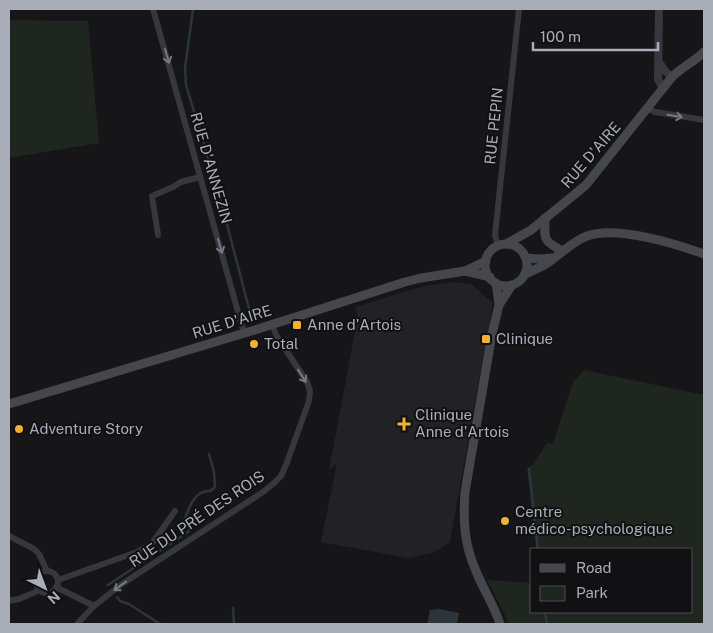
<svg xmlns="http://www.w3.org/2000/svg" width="713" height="633" font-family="'Public Sans',sans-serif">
<rect width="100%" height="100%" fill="#161618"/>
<!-- built -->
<polygon fill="#222225" points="455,282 471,284 493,303 450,542 433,553 408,558 321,542 337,463 329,470 358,316 355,307 424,286"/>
<!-- green -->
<g fill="#1e261f">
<polygon points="9,20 88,21 99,143 9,158"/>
<polygon points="584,370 704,395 704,624 508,624 506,617 487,580 532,583 532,612 692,612 692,549 536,549 527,468 534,464 547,443 553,444 573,382"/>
</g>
<!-- water -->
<polygon fill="#2c353c" points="439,609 459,613 457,624 427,624 430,610"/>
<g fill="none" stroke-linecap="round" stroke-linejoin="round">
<!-- stream -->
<g stroke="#2c353c" stroke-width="2.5">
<polyline points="193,9 185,68 186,85 219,194 252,320"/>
<polyline points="529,469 538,549"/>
<path d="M108,585l80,-53 2,-4 -5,-10c5,-12 10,-28 25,-27l5,-4 -1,-15 -5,-18"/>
<polyline points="117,597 120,601 129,604 160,624"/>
<polyline points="233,608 234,624"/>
<polyline points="545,612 547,624"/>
</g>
<!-- minor -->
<g stroke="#37383d" stroke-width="6">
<polyline points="153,9 244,333"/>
<polyline points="647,108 655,112 704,120"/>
<polyline points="158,235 152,196 173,187 181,182 200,177"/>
<polyline points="498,246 495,235 519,9"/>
<polyline points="9,536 34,549 39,554 47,571"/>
<circle cx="47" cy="582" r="11"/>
<polyline points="58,580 137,552 151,545 175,511"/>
<polyline points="56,587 94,606"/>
<polyline points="9,601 19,599 40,590"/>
<polyline points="77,624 94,606 122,584 263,492 274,483 281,476 286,465 309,401 310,391 307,382 276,335 272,324"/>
</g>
<!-- tertiary -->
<g stroke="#37383d" stroke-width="8">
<polyline points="659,9 658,79 663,89"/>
<polyline points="659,62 666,72 672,77"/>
</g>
<!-- secondary -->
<g stroke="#45474d" stroke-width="9">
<path d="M545,218c0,21 -3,23 18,33"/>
<path d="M506,244l25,-14 55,-45 86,-108c10,-10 22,-15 32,-25"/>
<circle cx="506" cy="265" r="21"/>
<polyline points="526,258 539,259 553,258"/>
<polyline points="465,271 490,277"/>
<path d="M525,274c7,-3 14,-6 21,-10 14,-9 25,-22 41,-28 29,-11 89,8 117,18"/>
<polyline points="496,283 499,305"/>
<polyline points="9,404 258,329 405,282 421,278 465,271 486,261"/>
<path d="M500,624c-6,-19 -17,-35 -24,-53 -12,-27 -13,-50 -11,-79l27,-158 7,-29 13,-20"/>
</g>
</g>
<!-- one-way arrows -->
<defs><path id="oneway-shaft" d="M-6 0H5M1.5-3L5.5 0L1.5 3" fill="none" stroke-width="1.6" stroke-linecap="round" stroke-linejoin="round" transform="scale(1.25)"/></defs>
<g stroke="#757881">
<use href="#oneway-shaft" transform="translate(167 56) rotate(74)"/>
<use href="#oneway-shaft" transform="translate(675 116) rotate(10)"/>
<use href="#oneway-shaft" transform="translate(220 246) rotate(74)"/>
<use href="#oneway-shaft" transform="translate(302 376) rotate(58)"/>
<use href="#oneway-shaft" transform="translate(120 586) rotate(144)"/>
</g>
<!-- markers -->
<g fill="#f2b134" stroke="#111113" stroke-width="2">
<rect x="292" y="320" width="10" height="10" rx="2.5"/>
<rect x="481" y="334" width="10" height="10" rx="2.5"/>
<circle cx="254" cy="344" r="5"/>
<path d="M401.5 416.5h5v5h5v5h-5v5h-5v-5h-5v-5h5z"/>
<circle cx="19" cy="429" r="5"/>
<circle cx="505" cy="521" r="5"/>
</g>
<g text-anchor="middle" stroke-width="4" stroke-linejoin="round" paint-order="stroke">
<!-- street labels -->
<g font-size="15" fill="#a8adb8" stroke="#111113">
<text transform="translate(494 126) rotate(-84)" y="5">RUE PEPIN</text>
<text transform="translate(591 155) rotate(-49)" y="5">RUE D'AIRE</text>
<text transform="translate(211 168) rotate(74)" y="5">RUE D'ANNEZIN</text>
<text transform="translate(232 322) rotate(-17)" y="5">RUE D'AIRE</text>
<text transform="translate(197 519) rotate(-34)" y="5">RUE DU PRÉ DES ROIS</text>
</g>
<!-- poi labels -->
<g font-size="15" fill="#a8adb8" stroke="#111113" text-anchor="start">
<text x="307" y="330">Anne d'Artois</text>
<text x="496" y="344">Clinique</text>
<text x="264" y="349">Total</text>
<text x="415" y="420">Clinique<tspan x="415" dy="17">Anne d'Artois</tspan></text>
<text x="29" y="434">Adventure Story</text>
<text x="515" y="517">Centre<tspan x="515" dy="17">médico-psychologique</tspan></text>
</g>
</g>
<!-- border -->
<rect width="713" height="633" fill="none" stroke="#a8adb8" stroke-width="20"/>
<!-- legend -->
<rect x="530" y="548" width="162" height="65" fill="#111113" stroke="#4d4f55"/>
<rect x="540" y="564" width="25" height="8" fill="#45474d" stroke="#4d4f55"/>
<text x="576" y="573" font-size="15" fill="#a8adb8">Road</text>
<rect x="540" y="586" width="25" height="15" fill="#1e261f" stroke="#4d4f55"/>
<text x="576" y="598" font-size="15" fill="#a8adb8">Park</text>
<!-- north arrow -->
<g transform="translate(45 588) rotate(138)" stroke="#111113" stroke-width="4" paint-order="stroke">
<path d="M0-4L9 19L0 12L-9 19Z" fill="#a8adb8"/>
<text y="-8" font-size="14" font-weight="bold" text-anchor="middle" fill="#a8adb8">N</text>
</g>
<!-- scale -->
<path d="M533 42v8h125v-8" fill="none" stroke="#a8adb8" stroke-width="2.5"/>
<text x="540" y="42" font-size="15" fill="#a8adb8" stroke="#111113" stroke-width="4" paint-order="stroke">100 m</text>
</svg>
